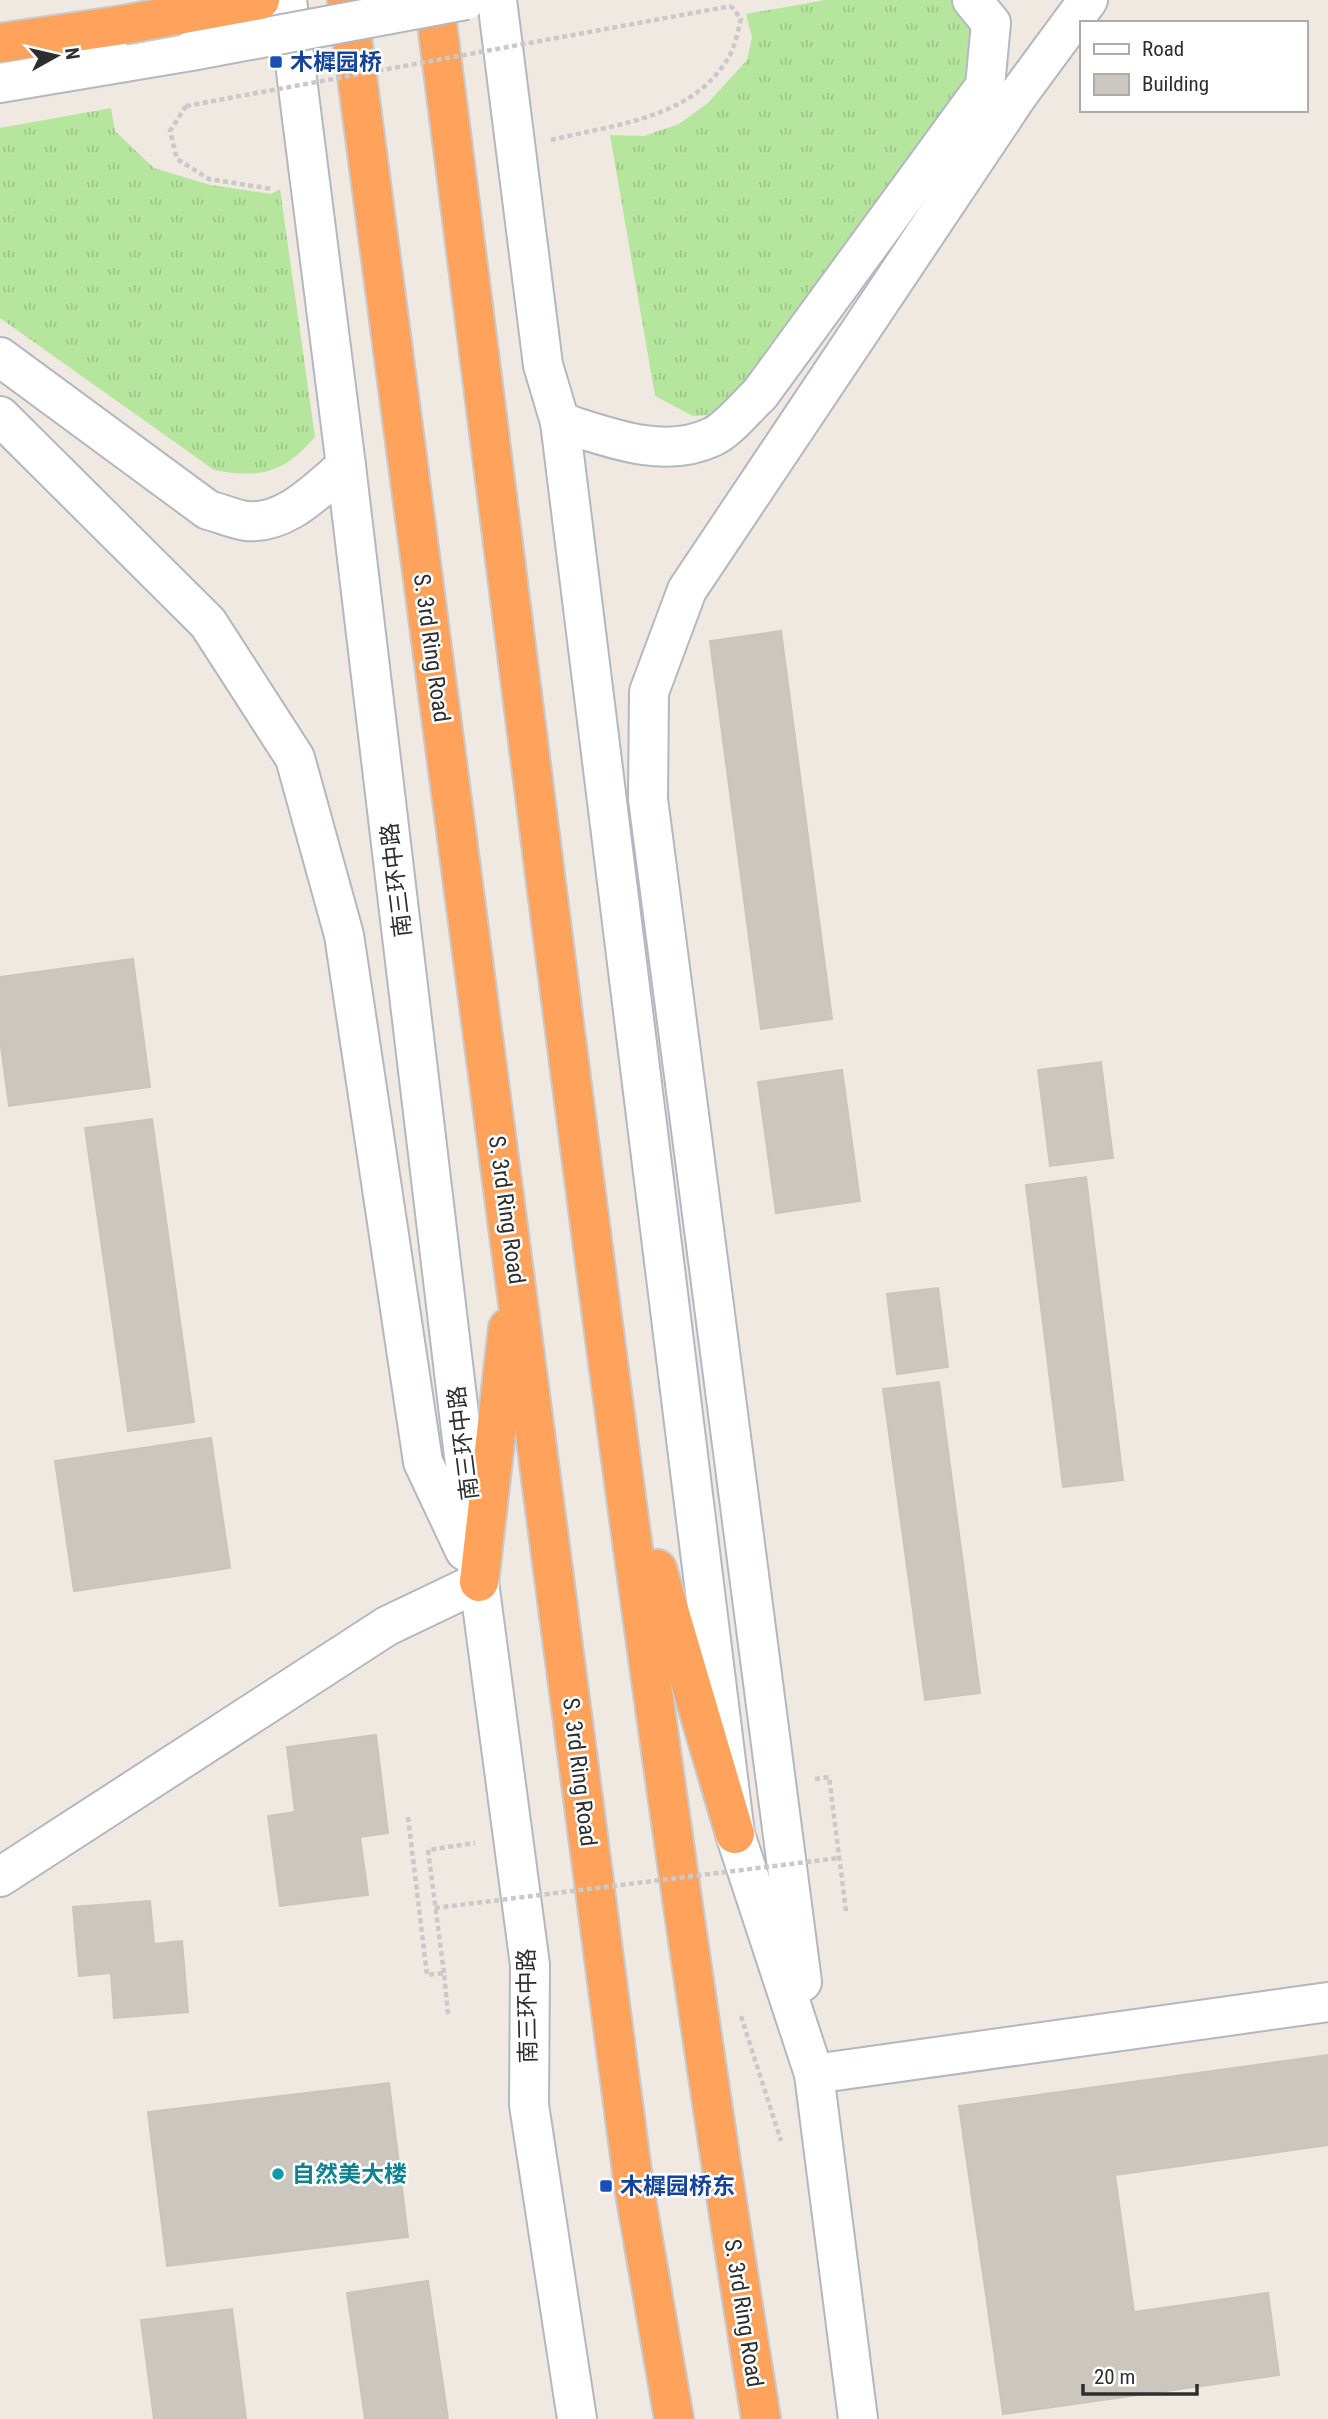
<svg xmlns="http://www.w3.org/2000/svg" width="1328" height="2419" font-family="'Roboto Condensed','Noto Sans SC',sans-serif">
<defs>
<pattern id="grass-tufts" width="24" height="20" patternUnits="userSpaceOnUse" patternTransform="scale(1.75)"><rect width="24" height="20" fill="#b6e59e"/><path d="M3 7l-1-3M5 7V3M7 7l1-3M15 17l-1-3M17 17v-4M19 17l1-3" fill="none" stroke="#9dc588"/></pattern>
</defs>
<rect width="100%" height="100%" fill="#efe9e1"/>
<!-- grass -->
<g fill="url(#grass-tufts)">
<polygon points="825,0 956,0 973,15 968,88 725,414 693,416 655,396 610,135 644,136 679,124 708,103 747,60 752,37 746,14"/>
<path d="M111,108l4,23 39,37 56,17 61,9 9,-5 35,248c-31,36 -55,42 -101,33l-214,-152v-190z"/>
</g>
<!-- building -->
<g fill="#cbc7bf" stroke="#cbc5ba" stroke-width="2">
<polygon points="781,631 832,1019 761,1029 710,641"/>
<polygon points="133,959 150,1087 9,1106 0,1039 0,977"/>
<polygon points="1101,1062 1113,1158 1050,1166 1038,1070"/>
<polygon points="842,1070 860,1201 776,1213 758,1082"/>
<polygon points="152,1119 194,1422 128,1431 85,1128"/>
<polygon points="1086,1177 1123,1480 1063,1487 1026,1185"/>
<polygon points="938,1288 948,1367 897,1374 887,1294"/>
<polygon points="939,1382 980,1693 925,1700 883,1389"/>
<polygon points="211,1438 230,1568 74,1591 55,1461"/>
<polygon points="376,1735 388,1833 360,1837 368,1895 280,1906 268,1816 295,1812 287,1747"/>
<polygon points="150,1901 154,1944 182,1941 188,2012 114,2018 111,1973 79,1976 73,1907"/>
<polygon points="1328,2055 1328,2145 1115,2175 1134,2312 1268,2293 1279,2375 1003,2414 959,2106"/>
<polygon points="389,2083 408,2237 167,2266 148,2112"/>
<polygon points="428,2281 448,2419 365,2419 347,2293"/>
<polygon points="232,2309 246,2419 154,2419 141,2320"/>
</g>
<g fill="none" stroke-linecap="round" stroke-linejoin="round">
<!-- minor casing -->
<g stroke="#b4b7c1" stroke-width="42">
<g id="minor">
<polyline points="287,0 346,466 479,1582 530,1965 529,2105 577,2419"/>
<polyline points="497,0 543,365 560,422 735,1834 814,2074 858,2419"/>
<polyline points="0,83 191,51"/>
<path d="M0,357l208,153c12,3 25,9 38,11 40,4 72,-32 100,-55"/>
<polyline points="0,416 208,623 295,758 344,935 423,1462 465,1551"/>
<path d="M560,422c48,15 104,38 152,15 17,-8 34,-30 48,-43l225,-308 6,-63 -19,-23"/>
<polyline points="0,1877 387,1626 479,1582"/>
<polyline points="802,1982 648,799 649,692 687,590 1018,95 1088,0"/>
<polyline points="814,2074 1328,2002"/>
</g>
</g>
<!-- highway casing -->
<g stroke="#c9c9c9" stroke-width="42">
<g id="highway">
<polyline points="347,0 634,2187 674,2419"/>
<path d="M434,0c104,807 198,1616 327,2419"/>
<polyline points="0,43 123,25"/>
<polyline points="657,1569 735,1834"/>
<polyline points="479,1582 508,1328"/>
</g>
</g>
<!-- path -->
<g stroke="#c9c9c9" stroke-width="4.5" stroke-dasharray="5 3.5" stroke-linecap="butt">
<polyline points="186,106 170,131 177,159 209,179 272,189"/>
<path d="M551,140c65,-16 143,-21 179,-85 5,-10 8,-24 11,-36l-10,-13"/>
<polyline points="815,1779 829,1777 846,1911"/>
<polyline points="408,1817 427,1975 444,1973 448,2014"/>
<polyline points="444,1973 428,1850 475,1843"/>
<polyline points="741,2016 781,2141"/>
</g>
<!-- minor -->
<use href="#minor" stroke="#fff" stroke-width="38"/>
<!-- highway -->
<use href="#highway" stroke="#ffa35c" stroke-width="38"/>
<!-- minor-bridge casing -->
<g stroke="#b4b7c1" stroke-width="42" stroke-linecap="butt">
<polyline id="minor-bridge" points="191,51 466,0"/>
</g>
<!-- highway-bridge casing -->
<g stroke="#c9c9c9" stroke-width="42" stroke-linecap="butt">
<polyline id="highway-bridge" points="123,25 260,0"/>
</g>
<!-- path-bridge -->
<g stroke="#c9c9c9" stroke-width="4.5" stroke-dasharray="5 3.5" stroke-linecap="butt">
<polyline points="186,106 731,6"/>
<polyline points="435,1908 839,1858"/>
</g>
<!-- minor-bridge -->
<use href="#minor-bridge" stroke="#fff" stroke-width="38"/>
<!-- highway-bridge -->
<use href="#highway-bridge" stroke="#ffa35c" stroke-width="38"/>
</g>
<!-- markers -->
<g fill="#1a4fb4" stroke="#fff" stroke-width="2.5">
<rect x="269" y="55" width="14" height="14" rx="3.5"/>
<rect x="599" y="2179" width="14" height="14" rx="3.5"/>
</g>
<circle fill="#0f9aa8" stroke="#fff" stroke-width="2.5" cx="278" cy="2174" r="7"/>
<g text-anchor="middle" stroke-width="5" stroke-linejoin="round" paint-order="stroke">
<!-- transit labels -->
<g font-size="23" font-weight="bold" fill="#164399" stroke="#fff" text-anchor="start">
<text x="290" y="70">木樨园桥</text>
<text x="620" y="2194">木樨园桥东</text>
</g>
<!-- street labels -->
<g font-size="23" fill="#2e2e2e" stroke="#fff">
<text transform="translate(432 648) rotate(82)" y="8">S. 3rd Ring Road</text>
<text transform="translate(396 880) rotate(-97)" y="8">南三环中路</text>
<text transform="translate(507 1210) rotate(82)" y="8">S. 3rd Ring Road</text>
<text transform="translate(463 1443) rotate(-97)" y="8">南三环中路</text>
<text transform="translate(580 1772) rotate(83)" y="8">S. 3rd Ring Road</text>
<text transform="translate(527 2006) rotate(-91)" y="8">南三环中路</text>
<text transform="translate(744 2313) rotate(81)" y="8">S. 3rd Ring Road</text>
</g>
<!-- culture labels -->
<g font-size="23" font-weight="bold" fill="#0d838f" stroke="#fff" text-anchor="start">
<text x="292" y="2182">自然美大楼</text>
</g>
</g>
<!-- legend -->
<rect x="1080" y="21" width="228" height="91" fill="#ffffff" stroke="#ababab" stroke-width="2"/>
<rect x="1094" y="44" width="35" height="10" fill="#ffffff" stroke="#ababab" stroke-width="2"/>
<text x="1142" y="56" font-size="21" fill="#2e2e2e">Road</text>
<rect x="1094" y="74" width="35" height="21" fill="#cbc7bf" stroke="#ababab" stroke-width="2"/>
<text x="1142" y="91" font-size="21" fill="#2e2e2e">Building</text>
<!-- north arrow -->
<g transform="translate(56 56) rotate(82)" stroke="#ffffff" stroke-width="5" paint-order="stroke">
<path d="M0-5L12 26L0 18L-12 26Z" fill="#2e2e2e"/>
<text y="-10" font-size="19" font-weight="bold" text-anchor="middle" fill="#2e2e2e">N</text>
</g>
<!-- scale -->
<path d="M1083 2384v10h114v-10" fill="none" stroke="#2e2e2e" stroke-width="3.5"/>
<text x="1094" y="2384" font-size="21" fill="#2e2e2e" stroke="#ffffff" stroke-width="5" paint-order="stroke">20 m</text>
</svg>
